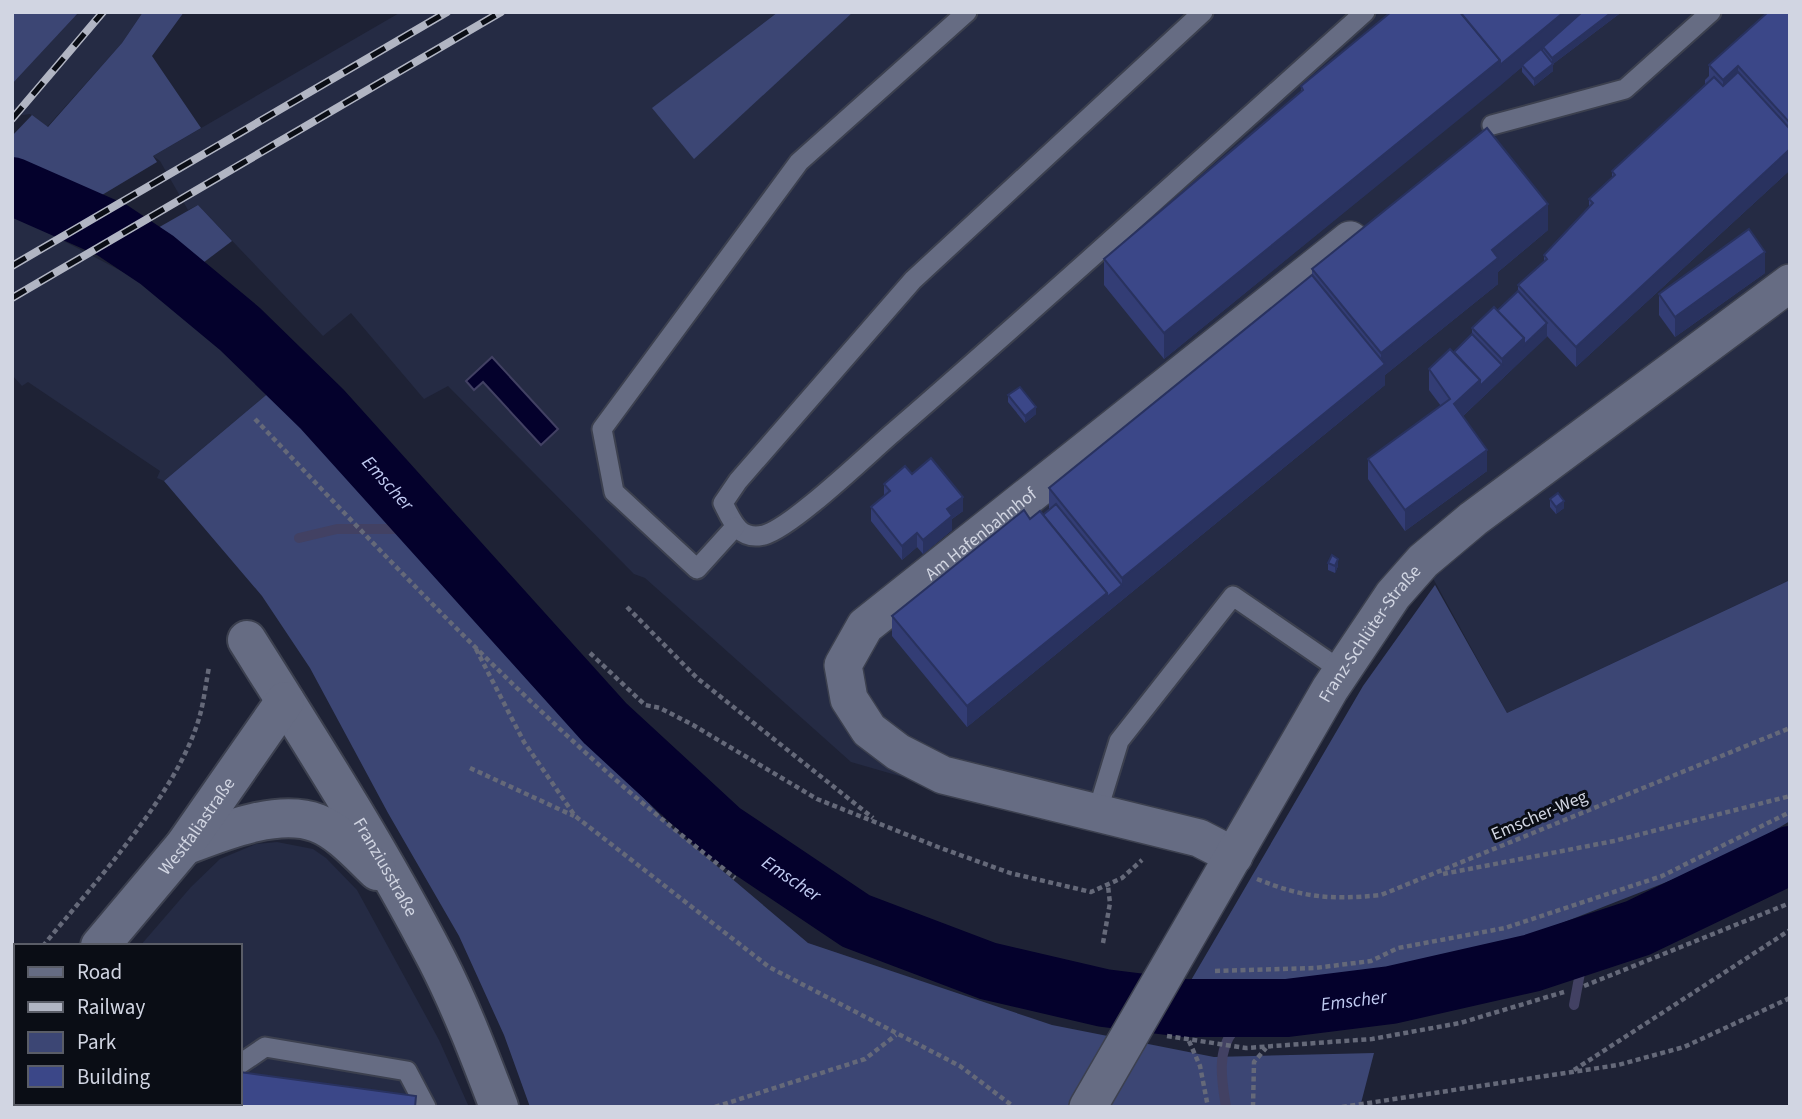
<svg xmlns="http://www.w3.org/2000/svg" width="1802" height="1119" font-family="'Source Sans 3',sans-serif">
<rect width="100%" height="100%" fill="#1e2235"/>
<!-- built -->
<g fill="#252b44">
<polygon points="79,12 143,12 122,43 47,127 30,114 23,115 12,110 12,84"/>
<polygon points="401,12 778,12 653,108 852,12 1790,12 1790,580 1507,713 1424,562 1234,856 1104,835 851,762 645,578 634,574 448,386 424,399 351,313 323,336 198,205 188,210 160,161 153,156"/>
<polygon points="12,214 150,286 278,385 164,481 157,478 160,471 28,382 22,386 12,375"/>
<polygon points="277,842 313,849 326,858 357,890 439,1040 469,1107 12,1107 12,1095 16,1091 16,1103 240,1103 240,946 140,946 191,887 220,859 256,844"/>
</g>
<!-- green -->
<g fill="#3c4674">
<polygon points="12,12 79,12 12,84"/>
<polygon points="143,12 184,12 152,56 201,128 153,156 157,162 82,207 12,175 12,136 32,115 48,127 122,43"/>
<polygon points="778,12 853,12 694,159 652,108"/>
<polygon points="198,205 232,241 191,272 149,233"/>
<polygon points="278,385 469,611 673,829 808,943 1052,1025 1214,1057 1374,1053 1360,1107 530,1107 504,1035 459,936 388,813 310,668 262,596 164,481"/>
<polygon points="1790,580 1790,821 1728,858 1539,932 1525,951 1429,973 1362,974 1274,981 1190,982 1363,686 1435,585 1507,713"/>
</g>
<!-- water -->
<polygon fill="#04012c" stroke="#424163" stroke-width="2" points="492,357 558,429 541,445 483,382 474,390 466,381"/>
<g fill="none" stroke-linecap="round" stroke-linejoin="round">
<!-- stream -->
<g stroke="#424163" stroke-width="10">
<polyline points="299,538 337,529 429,529"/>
<polyline points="1574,1005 1585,946"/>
<path d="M1226,1107c-4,-25 -10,-56 8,-77 9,-9 23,-15 33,-22"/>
</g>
<!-- river -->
<path stroke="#04012c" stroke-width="58" id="s1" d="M12,186l100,44 45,30 83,69 82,80 283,314 117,108 134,90 132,50 116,27 80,10h103l104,-13 141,-32 106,-35 152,-73"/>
<!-- service casing -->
<g stroke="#3c404f" stroke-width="23">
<g id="service">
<path d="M1203,12l-290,268 -175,201 -15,22c9,18 16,38 41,32 29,-8 105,-82 132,-105 158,-137 313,-278 469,-418"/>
<polyline points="1492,125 1625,89 1711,12"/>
<polyline points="735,527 697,569 614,492 602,429 799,162 967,12"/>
<polyline points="1097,813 1119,741 1233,596 1342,671"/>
<polyline points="240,1064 265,1047 407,1071 426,1107"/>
<polyline points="212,1107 212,1103"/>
</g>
</g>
<!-- minor casing -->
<g stroke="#3c404f" stroke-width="40">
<g id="minor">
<path id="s2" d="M1234,856l-35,-18 -256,-63 -45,-23 -29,-22 -20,-31 -6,-34 22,-39 485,-386"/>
<path id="s3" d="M1088,1107l242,-418 63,-94 30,-34 50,-42 317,-236"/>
</g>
</g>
<!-- tertiary casing -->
<g stroke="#3c404f" stroke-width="42">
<g id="tertiary">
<path id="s4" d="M247,640c66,105 133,210 190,320 24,47 43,97 62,147"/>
<path d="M184,846c37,-14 94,-38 133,-23 22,8 43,32 60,48"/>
<path id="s5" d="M100,946l84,-100 101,-145"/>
<polyline points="12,1051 16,1047"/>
</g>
</g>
<!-- path -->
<g stroke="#656979" stroke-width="4.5" stroke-dasharray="5 3.5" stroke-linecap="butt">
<path d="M255,419c115,121 229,243 353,354 41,37 85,71 127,105"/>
<polyline points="627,607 697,678 873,818"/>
<polyline points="476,649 524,742 575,816 769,967 960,1066 1014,1107"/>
<polyline points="590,653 645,705 660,708 693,725 817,799 938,847 1010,873 1091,892 1122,878 1142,860"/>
<polyline points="470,768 574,816"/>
<polyline points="1443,874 1614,841 1790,796"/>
<path d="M1257,879c47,19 74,21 124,16l409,-167"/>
<polyline points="1103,943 1110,903 1108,886"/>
<path d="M43,946c51,-63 136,-154 157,-231 4,-15 6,-32 9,-48"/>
<polyline points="1215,971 1315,968 1371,961 1398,948 1505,928 1662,876 1790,812"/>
<polyline points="12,984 16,979"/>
<polyline points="1584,986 1790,903"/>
<polyline points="1167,1036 1246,1048 1372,1039 1460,1023 1564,992"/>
<polyline points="1189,1041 1200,1066 1208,1107"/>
<polyline points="1574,1070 1790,930"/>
<polyline points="715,1107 865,1059 896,1035"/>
<polyline points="1253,1107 1254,1062 1266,1048"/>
<polyline points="1342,1107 1618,1065 1684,1047 1790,998"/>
</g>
<!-- service -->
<use href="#service" stroke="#666c83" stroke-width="19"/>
<!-- minor -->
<use href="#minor" stroke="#666c83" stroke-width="37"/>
<!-- tertiary -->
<use href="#tertiary" stroke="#666c83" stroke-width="38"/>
<!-- rail casing -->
<g stroke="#b1b5c3" stroke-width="8">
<g id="rail">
<polyline points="12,119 103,12"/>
<polyline points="12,266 447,12"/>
<polyline points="12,298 501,12"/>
</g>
</g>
<!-- rail -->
<use href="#rail" stroke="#0a0d15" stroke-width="5" stroke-dasharray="16" stroke-linecap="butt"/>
</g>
<!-- wall -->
<g fill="#333d75">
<polygon points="1619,12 1619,14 1553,64 1553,71 1534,86 1522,72 1522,67 1164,359 1104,285 1104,259 1301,91 1301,86"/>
<polygon points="1790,12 1790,170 1576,367 1547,336 1502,379 1463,416 1487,471 1405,531 1368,479 1368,459 1441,406 1429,390 1429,369 1454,352 1472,334 1472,328 1497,311 1518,291 1518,285 1544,262 1544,255 1589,207 1589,199 1612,178 1612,171 1705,85 1705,80 1709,76 1709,65"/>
<polygon points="1548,230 1498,272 1498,284 1385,375 1385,385 967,727 892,636 892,616 1043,515 1049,509 1049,488 1312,275 1312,269"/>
<polygon points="1765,273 1675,337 1659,315 1659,294"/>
<polygon points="1008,395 1036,414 1025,423 1008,402"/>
<polygon points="912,474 963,511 952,519 952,530 923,554 917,547 902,560 871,521 871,507 884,496 884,484"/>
<polygon points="1550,499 1564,508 1556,514 1550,507"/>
<polygon points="1328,563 1338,566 1335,573 1328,570"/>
</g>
<!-- shaded-wall -->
<g fill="#29325f">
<polygon points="1564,12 1589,12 1543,47 1543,50 1523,66 1522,65 1522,67 1500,86 1164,359 1164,333 1500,60"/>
<polygon points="1612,12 1619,12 1619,14 1553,64 1553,71 1534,86 1534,79 1552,65 1552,58"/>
<polygon points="1738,66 1738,92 1723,106 1723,80"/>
<polygon points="1790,149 1790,170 1576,367 1576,347"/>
<polygon points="1548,204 1548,230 1498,272 1498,284 1385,375 1385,385 967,727 967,706 1107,593 1122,585 1122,578 1381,368 1381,353 1492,250"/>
<polygon points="1765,252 1765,273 1675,337 1675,317"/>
<polygon points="1547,323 1547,337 1502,379 1502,359 1524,338"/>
<polygon points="1502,365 1502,379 1480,400 1480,386"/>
<polygon points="1480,380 1480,400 1454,424 1454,404"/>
<polygon points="1036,407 1036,414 1025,423 1025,416"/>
<polygon points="1487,450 1487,471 1405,531 1405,510"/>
<polygon points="963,497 963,511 952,519 952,530 923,554 923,540 947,509"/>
<polygon points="1564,501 1564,508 1556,514 1556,507"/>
<polygon points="917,533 917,547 902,560 902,546"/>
<polygon points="1338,559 1338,566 1335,573 1335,566"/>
</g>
<!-- building -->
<g fill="#3b4788" stroke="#29325f" stroke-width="2">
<polygon points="1391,12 1460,12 1500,60 1164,333 1104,259 1303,90 1301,86"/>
<polygon points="1460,12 1564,12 1500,65 1500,60"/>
<polygon points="1582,12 1612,12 1552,58 1543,47"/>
<polygon points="1768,12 1790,12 1790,123 1738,66 1723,80 1709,65"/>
<polygon points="1541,49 1553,64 1534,79 1522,65"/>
<polygon points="1738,72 1790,129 1790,149 1576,347 1518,285 1547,259 1544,255 1593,203 1589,199 1615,175 1612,171 1714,77 1723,86"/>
<polygon points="1487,128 1548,204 1492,250 1498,258 1381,353 1312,269"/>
<polygon points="1749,229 1765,252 1675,317 1659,294"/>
<polygon points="1312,275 1385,364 1122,578 1049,488"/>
<polygon points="1518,291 1547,323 1524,345 1524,338 1497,311"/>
<polygon points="1494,307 1524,338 1502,359 1472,328"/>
<polygon points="1472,334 1502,365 1480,386 1480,380 1454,352"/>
<polygon points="1450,349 1480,380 1454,404 1487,450 1405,510 1368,459 1450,399 1429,369"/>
<polygon points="1020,387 1036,407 1025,416 1008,395"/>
<polygon points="931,458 963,497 947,509 952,516 923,540 917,533 902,546 871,507 890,491 884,484 905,466 912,474"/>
<polygon points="1558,493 1564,501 1556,507 1550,499"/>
<polygon points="1056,504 1122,585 1107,597 1107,593 1043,515"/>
<polygon points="1024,510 1030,519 1040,511 1107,593 967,706 892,616"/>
<polygon points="1332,555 1338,559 1335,566 1328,563"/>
<polygon points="240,1072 416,1096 415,1107 225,1107 225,1103 240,1103"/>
</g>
<g text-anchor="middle" stroke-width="6" stroke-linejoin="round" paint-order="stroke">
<!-- street labels -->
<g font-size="18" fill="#d1d5e2" stroke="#0a0d15">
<text dy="6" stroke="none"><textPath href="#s2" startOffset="654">Am Hafenbahnhof</textPath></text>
<text dy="6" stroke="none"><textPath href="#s3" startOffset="551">Franz-Schlüter-Straße</textPath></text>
<text transform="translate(1539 815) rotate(-23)" y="6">Emscher-Weg</text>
<text dy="6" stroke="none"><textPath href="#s5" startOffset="154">Westfaliastraße</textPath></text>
<text dy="6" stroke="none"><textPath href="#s4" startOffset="266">Franziusstraße</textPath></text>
</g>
<!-- water labels -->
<g font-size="19" font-style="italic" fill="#c1cbf2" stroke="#0a0d15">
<text dy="7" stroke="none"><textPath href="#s1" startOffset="485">Emscher</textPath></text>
<text dy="7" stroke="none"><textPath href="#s1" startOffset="1052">Emscher</textPath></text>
<text dy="7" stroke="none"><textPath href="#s1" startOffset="1640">Emscher</textPath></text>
</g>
</g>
<!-- border -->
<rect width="1802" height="1119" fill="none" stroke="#d1d5e2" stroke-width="28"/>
<!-- legend -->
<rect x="14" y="944" width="228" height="161" fill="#0a0d15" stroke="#5a5d67" stroke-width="2"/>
<rect x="28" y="967" width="35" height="10" fill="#666c83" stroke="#5a5d67" stroke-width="2"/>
<text x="77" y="979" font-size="21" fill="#d1d5e2">Road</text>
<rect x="28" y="1002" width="35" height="10" fill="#b1b5c3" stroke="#5a5d67" stroke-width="2"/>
<text x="77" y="1014" font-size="21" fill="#d1d5e2">Railway</text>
<rect x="28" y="1032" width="35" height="21" fill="#3c4674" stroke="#5a5d67" stroke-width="2"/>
<text x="77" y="1049" font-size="21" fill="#d1d5e2">Park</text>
<rect x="28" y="1066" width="35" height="21" fill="#3b4788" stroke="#5a5d67" stroke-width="2"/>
<text x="77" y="1084" font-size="21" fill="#d1d5e2">Building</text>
</svg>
